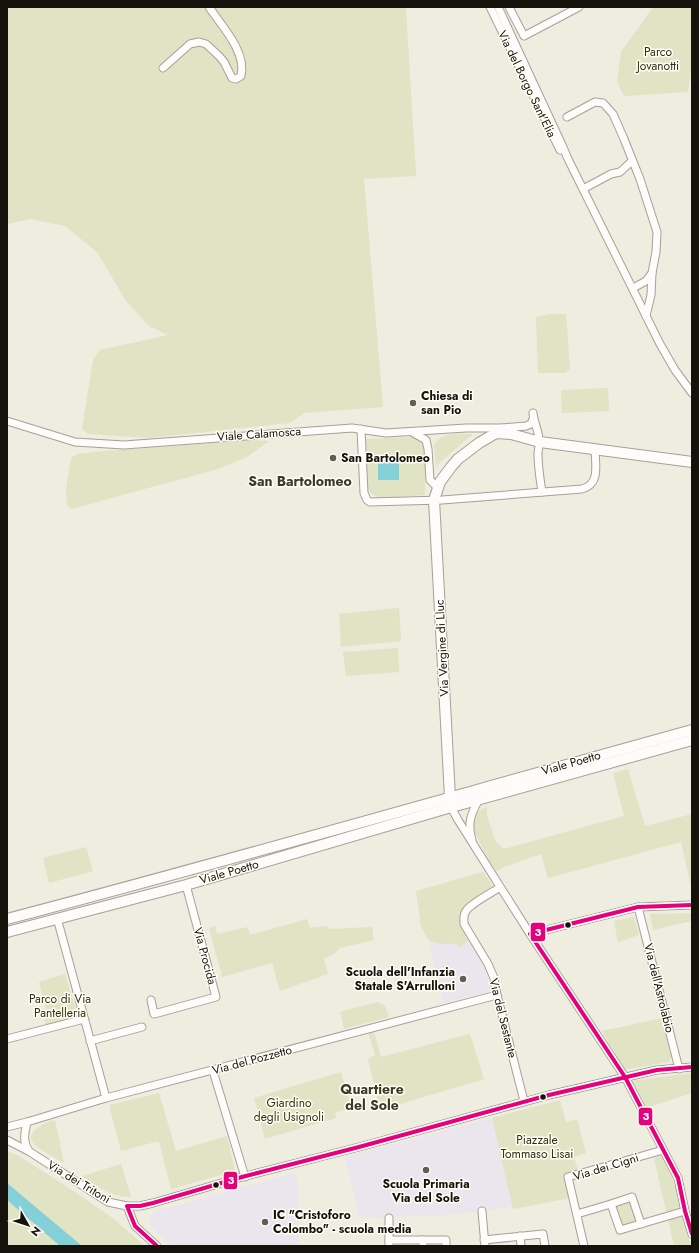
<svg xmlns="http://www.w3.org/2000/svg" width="699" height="1253" font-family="Jost,sans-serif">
<rect width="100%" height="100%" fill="#efece0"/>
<!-- education -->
<g fill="#ebe6ed">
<polygon points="429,941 447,945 455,943 460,948 468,941 486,969 490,988 488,992 443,1003"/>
<polygon points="492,1118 513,1207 448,1215 360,1218 345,1157"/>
<polygon points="297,1172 299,1246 171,1246 150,1226 149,1217 151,1214 156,1211"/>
</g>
<!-- green -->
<g fill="#e0e3c4">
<polygon points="7,7 406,7 416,176 364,179 383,407 304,413 290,423 149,438 88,434 82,429 93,360 100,350 168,335 149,326 126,301 97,252 65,226 30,219 7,224"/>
<polygon points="653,7 692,7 692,62 688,92 624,96 617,82 621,52"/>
<polygon points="551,314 566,314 570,369 565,373 538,373 536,317"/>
<polygon points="608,388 609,411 562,413 561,390"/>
<path d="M472,434v2l-4,2 -32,28 -2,-21c7,-14 24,-11 38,-11z"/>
<polygon points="413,437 425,446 425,495 378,498 371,493 368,489 366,439"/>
<polygon points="251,440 269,441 247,457 218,469 71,509 67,505 66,490 71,458 77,454 104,451"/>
<polygon points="399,608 401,641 341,647 339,614"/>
<polygon points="398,648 399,672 346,676 343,652"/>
<path d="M628,769l17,57 47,-12v77l-11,-49 -133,36 -7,-24 -37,13 -7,4 -7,-8 -18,-36c2,-11 5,-16 15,-20v9l9,26 8,7 120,-33 -11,-43z"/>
<polygon points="86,847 93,871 49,883 43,858"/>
<polygon points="483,872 494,888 464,908 460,920 468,941 460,948 455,943 447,945 429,941 421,926 416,891"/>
<polygon points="692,913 692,921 653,930 650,914"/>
<polygon points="634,917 639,935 618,942 614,921"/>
<polygon points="307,919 310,928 327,926 331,929 372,927 374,940 340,948 334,954 324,959 328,974 280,991 272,963 222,977 209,928 215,926 217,934 247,927 250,935"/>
<polygon points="65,974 78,1016 46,1025 42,1010 46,1009 39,982"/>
<polygon points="378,1002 385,1006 389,1017 344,1029 340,1012"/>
<polygon points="663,1018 671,1055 671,1058 668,1062 624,1070 602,1031"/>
<polygon points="374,1031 381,1057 470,1034 484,1079 380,1110 368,1059 375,1055 368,1032"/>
<polygon points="341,1072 351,1107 335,1113 336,1118 265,1139 254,1098"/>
<polygon points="692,1073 692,1093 646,1108 631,1081"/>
<polygon points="159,1093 176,1151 227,1136 235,1171 171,1189 159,1141 121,1151 109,1105"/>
<polygon points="560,1100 566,1122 577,1119 586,1153 574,1157 578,1171 564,1175 570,1198 513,1209 492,1118"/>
<path d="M55,1120l9,43c-7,-4 -26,-14 -30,-19 -11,-12 12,-22 21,-24z"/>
<polygon points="7,1151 19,1156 78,1194 114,1219 145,1246 7,1246"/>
<path d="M662,1155c15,28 21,60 29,91h-17l-20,-88z"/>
<path d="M121,1164l10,33c-19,1 -34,-11 -49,-21z"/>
<polygon points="629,1200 636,1221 621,1226 614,1205"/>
</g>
<!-- water -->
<g fill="#84d0d8">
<rect x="378" y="459" width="21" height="21"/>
<polygon points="7,1183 82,1246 60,1246 7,1200"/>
</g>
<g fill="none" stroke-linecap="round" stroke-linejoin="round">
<!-- street casing -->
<g stroke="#a4a198" stroke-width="9">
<g id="street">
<polyline points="490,7 560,150"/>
<polyline points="498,7 562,145 568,159 660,344 675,370 692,393"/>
<polyline points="509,7 524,36 579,7"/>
<path d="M163,68l27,-24 9,-2 7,2 13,12 5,6 8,16 4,1 5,-3c6,-24 -20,-51 -32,-69"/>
<polyline points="567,117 595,102 603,103 613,114 624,139 640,179 657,232 656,252 652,273 651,295 646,316"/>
<polyline points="583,189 611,174 620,172 632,161"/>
<polyline points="633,288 646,281 652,273"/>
<path d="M533,413c1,10 6,18 6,28 1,4 -1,8 -1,13 0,13 2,25 4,38"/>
<polyline points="7,421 75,442 124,445 352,428 386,433 466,428 502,428 511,433"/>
<polyline points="502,428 526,426 531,424 533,419"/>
<path d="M361,429l3,64 3,7 3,2 72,-2 140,-11c19,-5 13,-25 13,-40"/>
<polyline points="412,432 426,440 428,449 430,480 438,488"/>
<polyline points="451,803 451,807 458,820 530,934 625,1077 678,1178 685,1211 692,1234"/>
<path d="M472,840c-5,-17 -1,-26 7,-41"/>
<path d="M500,887c-8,6 -29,16 -34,24 -3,4 -2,8 -2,13l24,40 6,14 3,17 27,106"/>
<polyline points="638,907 679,1069"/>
<polyline points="57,918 106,1098"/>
<polyline points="530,934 638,907 692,905"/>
<polyline points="151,1000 154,1014 216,997 186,885"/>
<polyline points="7,1039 84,1019"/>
<polyline points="90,1041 142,1027"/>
<polyline points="213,1071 245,1177"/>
<path d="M27,1122c-2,11 -5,19 2,29"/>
<polyline points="7,1127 27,1122 106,1098 497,995"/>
<polyline points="7,1140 30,1152 108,1202 127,1206 140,1206 153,1203 242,1177 359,1147 549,1095 635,1075 657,1070 692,1067"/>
<polyline points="611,1204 632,1197 641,1224"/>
<polyline points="127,1206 135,1226 157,1246"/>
<polyline points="482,1211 485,1246"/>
<polyline points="577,1214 611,1204 620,1230 685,1211"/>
<polyline points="520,1236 521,1246"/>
<polyline points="389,1240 423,1240 423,1246"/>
<polyline points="423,1240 446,1240 446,1246"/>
<polyline points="484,1240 543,1234 545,1246"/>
<polyline points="389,1246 389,1218"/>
<polyline points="584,1246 568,1177 663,1150"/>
</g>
</g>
<!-- secondary casing -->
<g stroke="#a4a198" stroke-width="12">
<g id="secondary">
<polyline points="450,797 434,500 440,482 451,467 458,459 479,443 496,433 511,434 540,442 692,462"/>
<path d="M7,919c229,-60 457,-126 685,-189"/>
<polyline points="7,932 186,885 441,810 692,740"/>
</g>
</g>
<!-- street -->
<use href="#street" stroke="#fdfcfa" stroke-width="7"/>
<!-- secondary -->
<use href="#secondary" stroke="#fdfcfa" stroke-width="10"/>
<!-- bus-1 casing -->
<g stroke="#fffdf4" stroke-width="7">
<g id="bus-1">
<polyline points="692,905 638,907 530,934 625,1077 678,1178 685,1211 692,1234"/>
<polyline points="157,1246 135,1226 127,1206 140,1206 153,1203 242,1177 359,1147 549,1095 657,1070 692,1067"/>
</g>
</g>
<!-- bus-1 -->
<use href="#bus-1" stroke="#e5007d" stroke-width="4"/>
</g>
<!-- markers -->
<g fill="#615e56" stroke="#fffdf4" stroke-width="1.5">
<circle cx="413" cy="403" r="4"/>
<circle cx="333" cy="458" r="4"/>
<circle cx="463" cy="979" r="4"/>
<circle cx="426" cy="1170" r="4"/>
<circle cx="265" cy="1222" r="4"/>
</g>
<g fill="#14120b" stroke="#fffdf4" stroke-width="1.5">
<circle cx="568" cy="925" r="3.5"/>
<circle cx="543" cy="1097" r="3.5"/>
<circle cx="216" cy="1185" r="3.5"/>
</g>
<g text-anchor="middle" stroke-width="3" stroke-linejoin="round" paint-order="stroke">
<!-- park labels -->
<g font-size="12" fill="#2d310f" stroke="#fffdf4">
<text x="658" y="56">Parco<tspan x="658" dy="14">Jovanotti</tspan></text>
<text x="60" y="1003">Parco di Via<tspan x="60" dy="14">Pantelleria</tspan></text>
<text x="289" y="1107">Giardino<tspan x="289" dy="14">degli Usignoli</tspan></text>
<text x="537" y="1144">Piazzale<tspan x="537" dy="14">Tommaso Lisai</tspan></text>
</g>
<!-- street labels -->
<g font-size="12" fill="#14120b" stroke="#fffdf4">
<text transform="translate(527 84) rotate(64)" y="4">Via del Borgo Sant'Elia</text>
<text transform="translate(259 434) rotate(-4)" y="4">Viale Calamosca</text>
<text transform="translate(442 648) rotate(-93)" y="4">Via Vergine di Lluc</text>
<text transform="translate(571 763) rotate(-16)" y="4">Viale Poetto</text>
<text transform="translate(229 872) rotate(-16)" y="4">Viale Poetto</text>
<text transform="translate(205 956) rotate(75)" y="4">Via Procida</text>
<text transform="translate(659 988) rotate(76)" y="4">Via dell'Astrolabio</text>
<text transform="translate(503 1018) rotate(76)" y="4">Via del Sestante</text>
<text transform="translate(252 1060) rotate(-15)" y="4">Via del Pozzetto</text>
<text transform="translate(606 1167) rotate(-17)" y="4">Via dei Cigni</text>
<text transform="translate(79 1182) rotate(31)" y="4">Via dei Tritoni</text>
</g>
<!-- poi labels -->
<g font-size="12" font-weight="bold" fill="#14120b" stroke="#fffdf4" text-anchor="start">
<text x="421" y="400">Chiesa di<tspan x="421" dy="14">san Pio</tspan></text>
<text x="341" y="462">San Bartolomeo</text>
<text x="455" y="976" text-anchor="end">Scuola dell'Infanzia<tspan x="455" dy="14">Statale S'Arrulloni</tspan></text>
<text x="426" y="1188" text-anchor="middle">Scuola Primaria<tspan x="426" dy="14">Via del Sole</tspan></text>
<text x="273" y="1219">IC "Cristoforo<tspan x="273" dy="14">Colombo" - scuola media</tspan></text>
</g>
<!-- quarter labels -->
<g font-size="14" font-weight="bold" fill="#3d3927" stroke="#fffdf4">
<text x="300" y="486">San Bartolomeo</text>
<text x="372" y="1094">Quartiere<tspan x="372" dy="16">del Sole</tspan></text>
</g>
</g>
<g stroke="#fffdf4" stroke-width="1.5">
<rect x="530" y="922" width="16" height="20" rx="4" fill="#e5007d"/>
<rect x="638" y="1107" width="15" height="19" rx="4" fill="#e5007d"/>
<rect x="223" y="1171" width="15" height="19" rx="4" fill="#e5007d"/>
</g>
<g font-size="11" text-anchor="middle" font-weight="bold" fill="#fff">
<text x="538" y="936">3</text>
<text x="646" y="1120">3</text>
<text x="231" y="1184">3</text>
</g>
<!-- border -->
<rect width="699" height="1253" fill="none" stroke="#14120b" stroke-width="16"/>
<!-- north arrow -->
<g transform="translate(28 1225) rotate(129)" stroke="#fffdf4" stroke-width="3" paint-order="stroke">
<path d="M0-3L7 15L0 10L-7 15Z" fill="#14120b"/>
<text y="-6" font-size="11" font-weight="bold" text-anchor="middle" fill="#14120b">N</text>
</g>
</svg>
